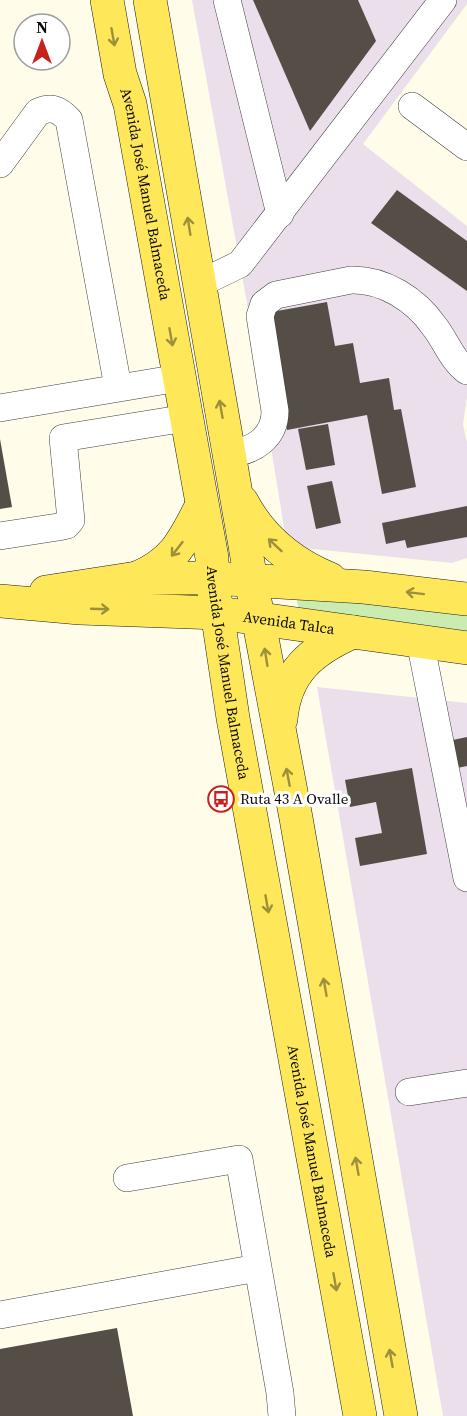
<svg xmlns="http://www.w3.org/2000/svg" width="467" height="1416" font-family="'Source Serif 4',serif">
<rect width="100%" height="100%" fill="#fffdea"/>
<!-- industrial -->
<g fill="#ebdfec">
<polygon points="192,0 467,0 467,4 363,144 467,226 467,397 463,424 467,443 467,558 452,563 303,548 285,533 247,303"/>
<polygon points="317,687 467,703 467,1416 443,1416"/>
</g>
<!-- green -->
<polygon fill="#caecb1" points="296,597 467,612 467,631 312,613 299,611"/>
<!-- building -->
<g fill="#554e47">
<polygon points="253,0 358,0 376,41 310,131"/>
<polygon points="397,190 467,241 467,291 371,223"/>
<polygon points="327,302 335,346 353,343 360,383 389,378 394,410 401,409 416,487 382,494 367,415 287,430 266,313"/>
<polygon points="328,424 335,465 306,470 298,429"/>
<polygon points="0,439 12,507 0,509"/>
<polygon points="332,481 341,523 316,529 307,486"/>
<polygon points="467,506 467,537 407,548 405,540 386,544 382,523"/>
<polygon points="467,737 467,766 452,769 448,741"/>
<polygon points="412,768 427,854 360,866 355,838 382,833 376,802 350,807 345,780"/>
<polygon points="117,1328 133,1416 0,1416 0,1349"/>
</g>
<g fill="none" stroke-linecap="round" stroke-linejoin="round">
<!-- minor casing -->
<g stroke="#3f3f3f" stroke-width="28">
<g id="minor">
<polyline points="227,0 280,214"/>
<polyline points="412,106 467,147"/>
<path d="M0,164l38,-52c13,-6 21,-3 31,8l49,267"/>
<polyline points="199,284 240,264 443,0"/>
<polyline points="0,408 179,378"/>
<path d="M229,453c25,-1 46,-16 46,-42l-15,-95 4,-12 12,-9 75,-15c33,-1 65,20 83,46 12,15 17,33 33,45"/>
<polyline points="0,536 58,527 67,525 71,520 63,438 186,418"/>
<polyline points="420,641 467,878"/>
<polyline points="409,1092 467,1083"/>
<polyline points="127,1178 239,1159 280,1393 282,1416"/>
<polyline points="0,1315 257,1268"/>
</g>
</g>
<!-- major casing -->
<g stroke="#1d1d1d" stroke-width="34">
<g id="major">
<path id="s1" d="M107,0l13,74 10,30 82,454v20l21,140 127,698"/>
<polyline points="150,0 251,580 296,818 401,1416"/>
<path d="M242,502c19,36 51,62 88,77"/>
<path d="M137,578c38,-16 47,-38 65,-73"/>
<polyline points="46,592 137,578 212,578 364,587 467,599"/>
<path id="s2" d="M0,601l80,7 138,5 249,35"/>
<path d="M281,719c4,-47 31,-69 72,-87"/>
</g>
</g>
<!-- minor -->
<use href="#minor" stroke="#fff" stroke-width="27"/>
<!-- major -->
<use href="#major" stroke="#ffe75a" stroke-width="33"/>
</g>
<!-- one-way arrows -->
<defs><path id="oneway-shaft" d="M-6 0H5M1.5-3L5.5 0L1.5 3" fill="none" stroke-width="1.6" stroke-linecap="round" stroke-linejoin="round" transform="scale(1.5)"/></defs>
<g stroke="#9e8f3b">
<use href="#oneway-shaft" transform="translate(113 37) rotate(80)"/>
<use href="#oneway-shaft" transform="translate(189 226) rotate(-99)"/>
<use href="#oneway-shaft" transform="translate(171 337) rotate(80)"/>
<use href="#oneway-shaft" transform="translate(221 409) rotate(-100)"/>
<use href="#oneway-shaft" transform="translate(275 545) rotate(-137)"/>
<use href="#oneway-shaft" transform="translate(177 549) rotate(128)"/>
<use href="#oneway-shaft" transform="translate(415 593) rotate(-173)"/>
<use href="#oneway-shaft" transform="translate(100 609) rotate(2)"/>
<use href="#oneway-shaft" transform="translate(266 657) rotate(-99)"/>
<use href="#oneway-shaft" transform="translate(288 777) rotate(-101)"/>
<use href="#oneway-shaft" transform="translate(267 904) rotate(80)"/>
<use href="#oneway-shaft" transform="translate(325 987) rotate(-100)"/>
<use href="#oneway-shaft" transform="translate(357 1166) rotate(-100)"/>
<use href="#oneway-shaft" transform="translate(335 1282) rotate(80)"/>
<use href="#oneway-shaft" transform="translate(391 1358) rotate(-100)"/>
</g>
<!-- icons -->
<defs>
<g id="bus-ring" transform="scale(1.35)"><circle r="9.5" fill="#fff" stroke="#c62219" stroke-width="1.5"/><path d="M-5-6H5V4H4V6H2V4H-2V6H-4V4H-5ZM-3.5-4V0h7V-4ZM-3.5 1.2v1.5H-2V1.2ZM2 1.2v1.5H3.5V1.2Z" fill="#c62219"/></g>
</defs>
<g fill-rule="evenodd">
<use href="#bus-ring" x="221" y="799"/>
</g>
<g text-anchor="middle" stroke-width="6" stroke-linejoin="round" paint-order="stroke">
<!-- street labels -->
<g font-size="15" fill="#0c0c0c" stroke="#fff">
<text dy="5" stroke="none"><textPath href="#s1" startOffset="198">Avenida José Manuel Balmaceda</textPath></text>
<text dy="5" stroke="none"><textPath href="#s2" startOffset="290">Avenida Talca</textPath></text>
<text dy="5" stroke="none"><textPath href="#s1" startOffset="684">Avenida José Manuel Balmaceda</textPath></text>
<text dy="5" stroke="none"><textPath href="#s1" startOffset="1170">Avenida José Manuel Balmaceda</textPath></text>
</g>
<!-- poi labels -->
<g font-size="15" fill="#0c0c0c" stroke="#fff" text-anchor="start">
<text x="240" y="804">Ruta 43 A Ovalle</text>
</g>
</g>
<!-- north arrow -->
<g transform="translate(42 42)"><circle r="28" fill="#ffffff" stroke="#9e9e9e" stroke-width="1.5"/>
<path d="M0-4.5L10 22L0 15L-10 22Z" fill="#c62219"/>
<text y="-9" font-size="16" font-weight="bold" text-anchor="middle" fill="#0c0c0c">N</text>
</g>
</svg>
